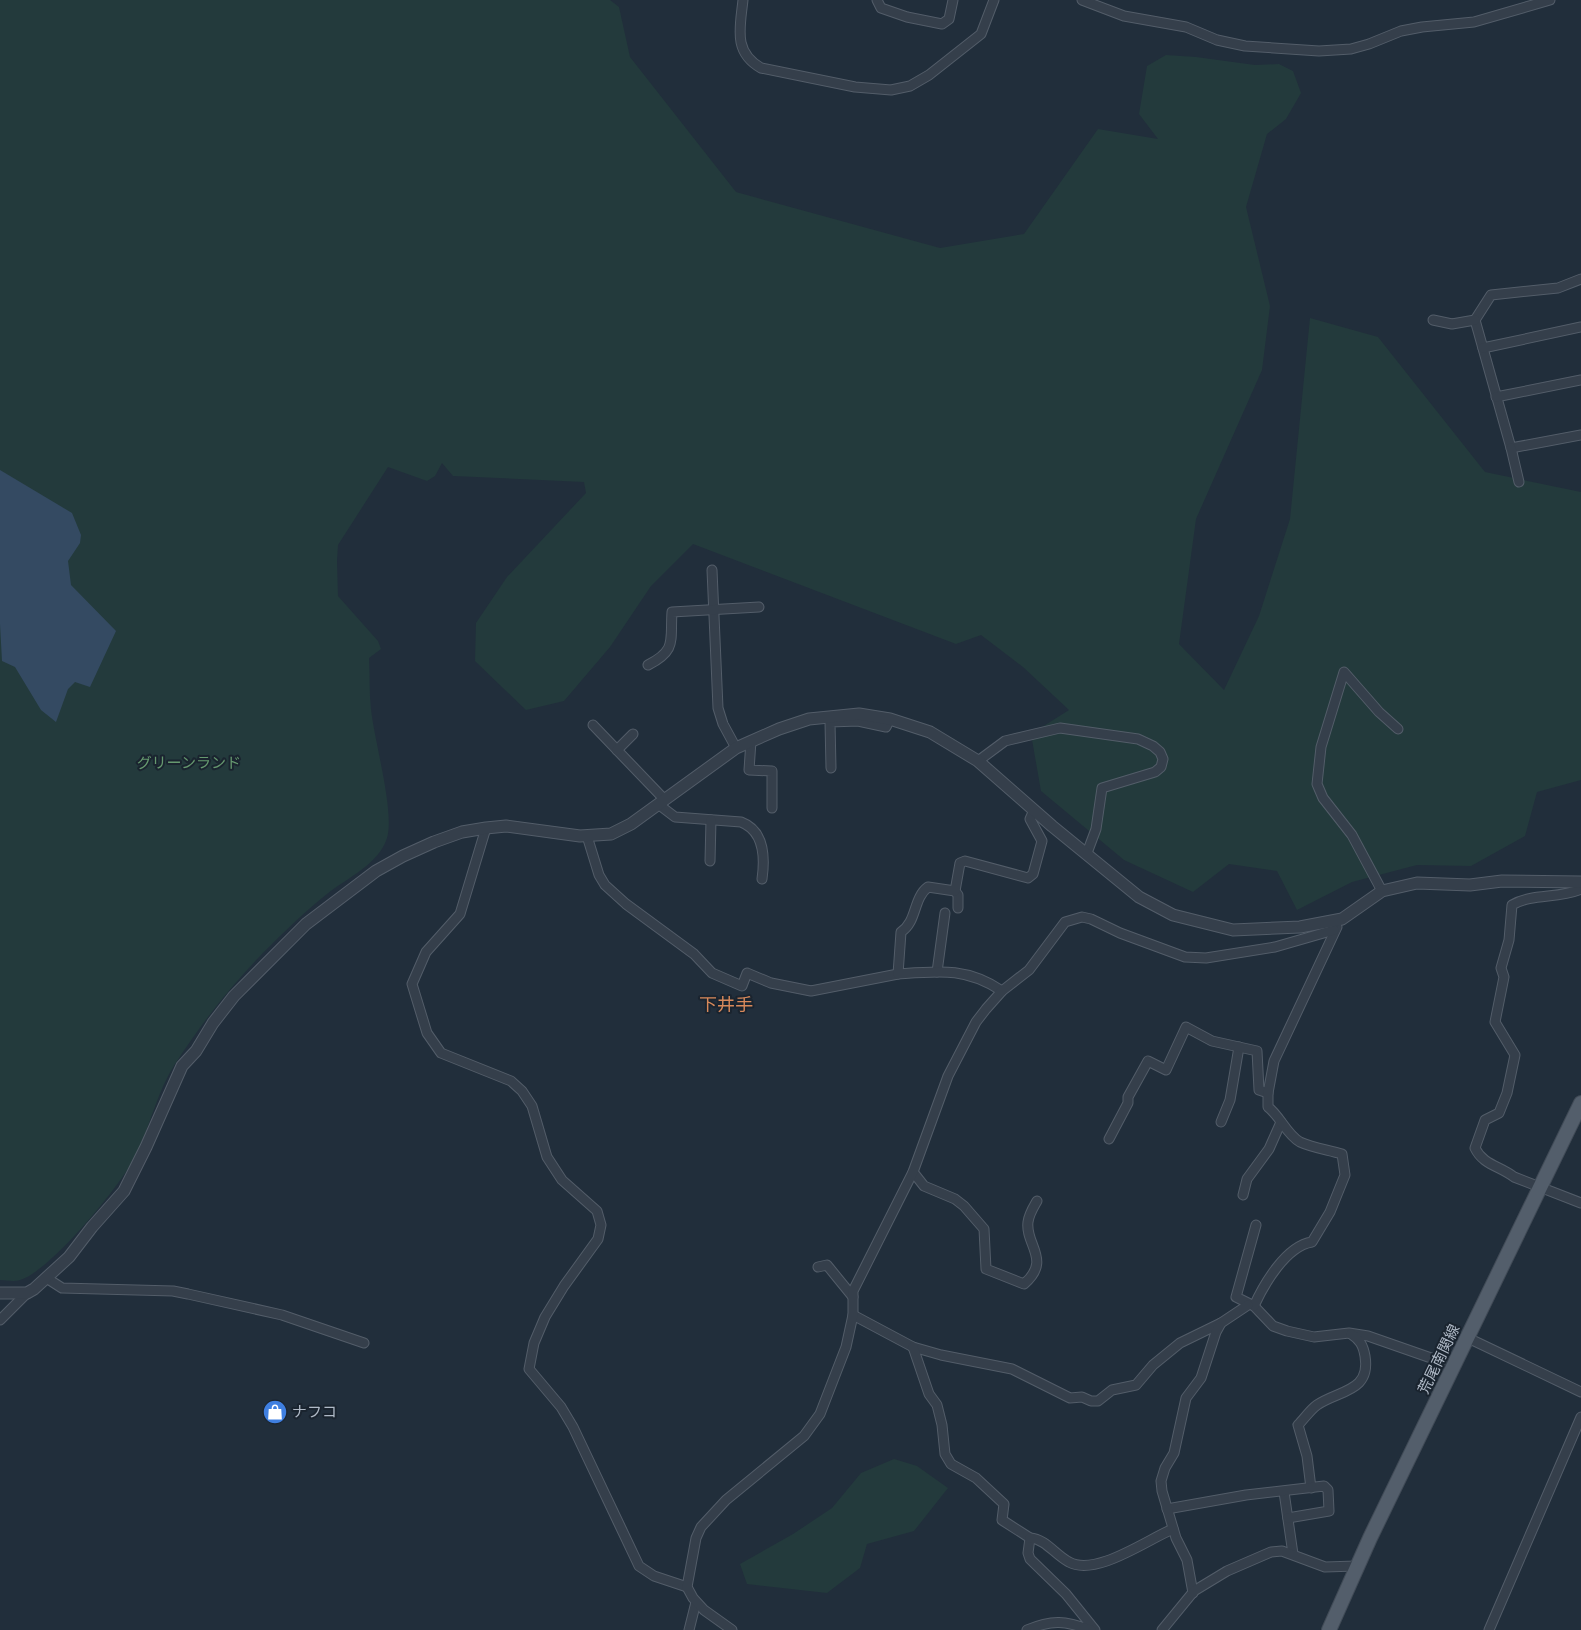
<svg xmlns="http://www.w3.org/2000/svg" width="1581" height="1630" font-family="'Work Sans','Noto Sans JP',sans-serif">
<rect width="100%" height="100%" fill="#212e3b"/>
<!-- green -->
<g fill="#233a3c">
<path d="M0,0h610l9,7 11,50 106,135 204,56 84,-14 74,-105 60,10 -19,-25 8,-48 19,-11 30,2 59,8 24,-1 14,7 8,22 -15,26 -19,15 -21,73 24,99 -8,64 -66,149 -17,125 45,46 35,-74 31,-97 20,-201 68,19 107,135 96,20v288l-44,12 -12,44 -54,30 -54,-1 -65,17 -55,28 -20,-39 -48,-7 -36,28 -69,-32 -83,-69 -10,-57 38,-24 -46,-43 -42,-32 -25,9 -263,-100 -42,42 -41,61 -46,54 -38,9 -51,-49 1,-38 31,-46 79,-84 -2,-11 -131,-6 -11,-13 -7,13 -8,5 -39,-14 -50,78 -1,16 1,35 40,45 3,8 -12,9c1,17 0,34 2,51 3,30 24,104 16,129 -8,26 -40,40 -60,56 -19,15 -38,33 -55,50 -37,36 -69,77 -97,120 -17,26 -24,58 -37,87 -12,29 -88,121 -118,129 -6,2 -14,0 -20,0z"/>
<polygon points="894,1459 917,1466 948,1488 914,1531 867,1544 860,1568 827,1593 747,1584 740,1564 793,1534 832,1508 861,1473"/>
</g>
<!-- water -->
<polygon fill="#344a62" points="0,470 72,513 81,535 80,543 68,561 71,585 116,631 90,687 75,682 68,689 56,722 41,710 15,667 2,661 0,624"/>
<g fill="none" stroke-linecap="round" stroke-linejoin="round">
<!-- minor casing -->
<g stroke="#535d69" stroke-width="11">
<g id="minor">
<path d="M743,0c-3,28 -10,52 18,68l94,19 36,3 19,-4 19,-11 52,-41 13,-34"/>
<polyline points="877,0 881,8 907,17 942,24 949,19 953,0"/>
<polyline points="1082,0 1124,16 1186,27 1217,40 1245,46 1319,51 1351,49 1369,44 1401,31 1422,27 1474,22 1550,0"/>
<polyline points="1581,279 1558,288 1491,295 1475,320 1511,448 1581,435"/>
<polyline points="1433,320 1452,324 1475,320"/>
<polyline points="1483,348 1581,327"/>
<polyline points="1496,397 1581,380"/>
<polyline points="1511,448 1519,482"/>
<polyline points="712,570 718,708 723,724 736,748"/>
<path d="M648,665c29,-15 22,-24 24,-53l87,-5"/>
<polyline points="593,725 664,799"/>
<polyline points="751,741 749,770 772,771 772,808"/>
<polyline points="617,750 633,734"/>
<polyline points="978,761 1005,741 1060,728 1138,739 1153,746 1160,752 1163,759 1161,767 1155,772 1102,788 1096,829 1087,853"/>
<polyline points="831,768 830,722 858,721 886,727 890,719"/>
<path d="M658,804l17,13 66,5c24,9 24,36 21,57"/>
<polyline points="486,828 460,914 426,952 412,984 427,1033 441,1053 511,1081 522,1091 532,1106 547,1157 562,1180 597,1211 601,1225 598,1239 564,1286 545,1317 534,1343 529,1369 561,1407 573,1427 639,1566 654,1576 687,1587"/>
<polyline points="587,836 599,875 605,885 626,904 694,954 712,973 742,986 747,973 771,983 811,991 898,974"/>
<polyline points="710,861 711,820"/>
<path d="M1581,889c-22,10 -49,4 -69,16l-3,35 -8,28 3,9 -9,45 20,33 -8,38 -8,20 -14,7 -10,28c8,17 25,18 39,29l67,26"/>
<polyline points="955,891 958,895 958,908"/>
<polyline points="1382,891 1352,835 1323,798 1317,784 1321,747 1344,672 1379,712 1398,729"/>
<polyline points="937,972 945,913"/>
<path d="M1002,991c-35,-24 -64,-20 -104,-17l3,-42c16,-10 12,-34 27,-45l27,4 5,-28 5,-2 63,17 5,-4 9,-33 -12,-22 4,-9"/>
<polyline points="1221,1122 1230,1100 1239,1047"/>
<polyline points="1109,1139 1128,1103 1128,1097 1148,1061 1166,1070 1186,1027 1212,1041 1257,1051 1259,1090 1268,1093"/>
<path d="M913,1172l11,14 31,13 9,7 20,23 2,40 38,15c28,-24 1,-39 4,-62 1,-8 5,-14 9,-21"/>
<polyline points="1243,1195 1247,1179 1269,1149 1281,1122"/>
<polyline points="1256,1225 1236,1297 1254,1306 1273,1326 1287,1331 1314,1337 1349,1333 1368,1336 1454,1366"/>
<polyline points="818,1267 827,1265 853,1297"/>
<polyline points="48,1279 62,1288 173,1291 188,1294 282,1315 364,1343"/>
<path d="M1254,1306c10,-22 32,-60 58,-64l18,-30 15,-37 -3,-21c-13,-4 -29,-6 -42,-12 -13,-7 -20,-26 -32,-35v-14l6,-32 63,-134"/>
<polyline points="853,1315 913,1347 941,1355 1012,1369 1070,1398 1082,1397 1091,1401 1098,1401 1112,1390 1136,1385 1153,1365 1180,1343 1221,1323"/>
<polyline points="0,1320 27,1293"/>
<polyline points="1468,1338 1581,1392"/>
<polyline points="913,1347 929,1394 937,1405 942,1425 945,1454 951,1464 976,1478 1004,1504 1002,1520 1030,1538 1028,1553 1030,1559 1066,1594 1095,1630"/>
<path d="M1311,1488l-4,-32 -9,-31c6,-6 12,-15 19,-20 22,-15 54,-13 48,-49 -2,-11 -5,-16 -14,-22"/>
<polyline points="1284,1492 1293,1554"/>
<polyline points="1167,1509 1246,1495 1324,1486 1328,1490 1329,1511 1288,1518"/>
<path d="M1030,1538c16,1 25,17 39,24 27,15 79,-23 104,-33"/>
<polyline points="1193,1593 1187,1560 1176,1538 1162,1491 1161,1481 1165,1468 1174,1453 1186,1398 1201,1378 1216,1332 1221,1323 1248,1305"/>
<polyline points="689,1630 696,1602"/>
<polyline points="732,1630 704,1610 693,1598 687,1587 696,1538 701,1527 726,1500 804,1436 820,1414 846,1347 853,1315 853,1291 913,1172 948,1076 976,1022 986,1009 1002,991 1029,970 1065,922 1082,917 1091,919 1120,933 1185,957 1206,958 1275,947 1334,930"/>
<path d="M1027,1630c26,-11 38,-9 64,0"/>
<polyline points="1162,1630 1194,1591 1227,1571 1271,1552 1282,1551 1325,1567 1356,1566"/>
<polyline points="1489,1630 1581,1417"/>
</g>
</g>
<!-- tertiary casing -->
<g stroke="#535d69" stroke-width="13">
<polyline id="tertiary" points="0,1293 27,1293 34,1289 69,1257 92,1227 124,1191 146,1147 182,1066 196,1051 213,1023 234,996 306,924 376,871 403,856 434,842 462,832 486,828 506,826 580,836 611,834 631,824 736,748 779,729 809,719 859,714 890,719 930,732 978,761 1052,826 1139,897 1173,915 1233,930 1300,927 1342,919 1382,891 1417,883 1470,885 1502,881 1581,882"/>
</g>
<!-- primary casing -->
<g stroke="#414b57" stroke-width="16">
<polyline id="primary" points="1329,1630 1370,1538 1581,1103"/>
</g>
<!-- minor -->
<use href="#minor" stroke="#353f4b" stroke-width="9"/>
<!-- tertiary -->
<use href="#tertiary" stroke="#353f4b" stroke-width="11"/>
<!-- primary -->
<use href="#primary" stroke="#535e6b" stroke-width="14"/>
</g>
<!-- icons -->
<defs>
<g id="shop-disc" transform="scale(1.25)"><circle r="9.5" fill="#3f7fe0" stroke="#1a242f"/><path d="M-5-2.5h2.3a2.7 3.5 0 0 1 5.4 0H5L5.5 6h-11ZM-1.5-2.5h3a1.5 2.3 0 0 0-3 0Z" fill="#fff"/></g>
</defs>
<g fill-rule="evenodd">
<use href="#shop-disc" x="275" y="1412"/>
</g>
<g text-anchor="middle" stroke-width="4" stroke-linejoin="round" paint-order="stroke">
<!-- park labels -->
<g font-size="15" fill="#66996f" stroke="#1a242f">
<text x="189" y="768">グリーンランド</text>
</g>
<!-- street labels -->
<g font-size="15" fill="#b0bac7" stroke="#1a242f">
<text transform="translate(1439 1359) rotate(-64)" y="5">荒尾南関線</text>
</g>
<!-- poi labels -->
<g font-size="15" fill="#b0bac7" stroke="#1a242f" text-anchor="start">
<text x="292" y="1417">ナフコ</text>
</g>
<!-- quarter labels -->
<g font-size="18" fill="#d7895b" stroke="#1a242f">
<text x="726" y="1011">下井手</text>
</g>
</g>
</svg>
